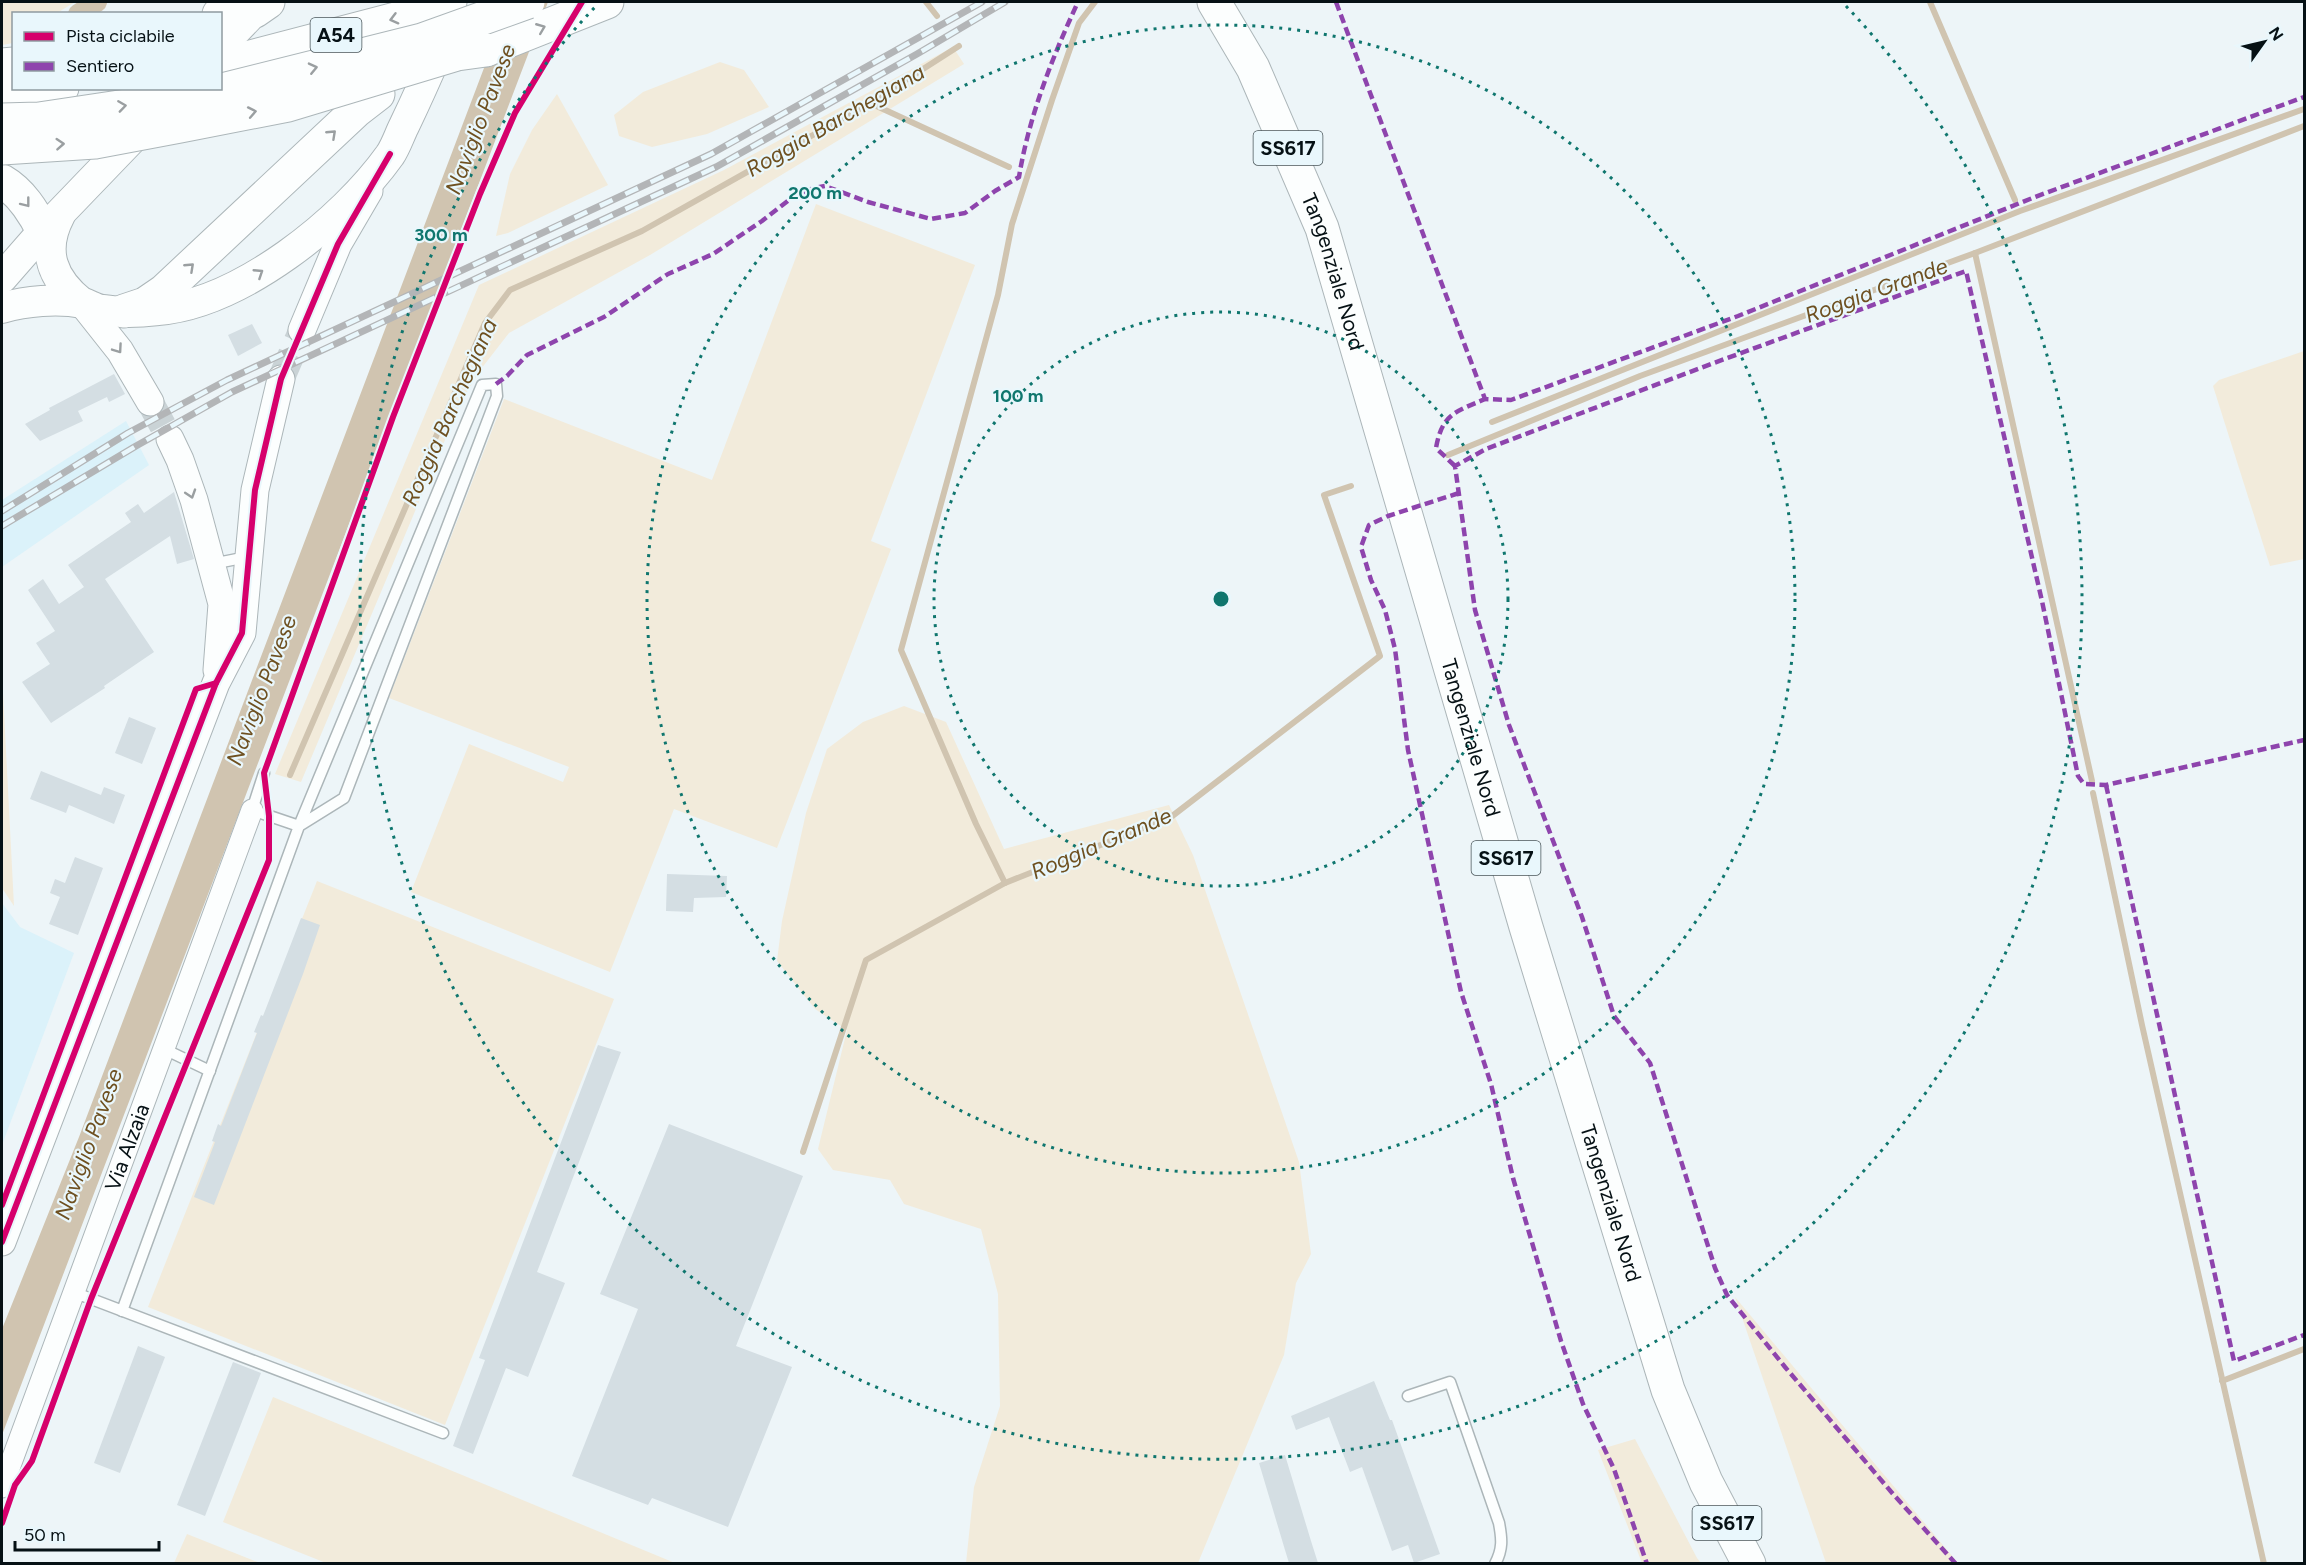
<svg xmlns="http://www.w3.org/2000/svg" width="2306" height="1565" font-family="Figtree,sans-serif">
<rect width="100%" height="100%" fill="#edf5f8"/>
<!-- built -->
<g fill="#dbf2fa">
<polygon points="126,421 149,465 2,567 2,500"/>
<polygon points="2,903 20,927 74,953 2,1145"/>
</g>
<!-- green -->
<g fill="#f2ebdb">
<polygon points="2,2 75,2 57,13 14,14 13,43 2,45"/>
<polygon points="953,47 964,64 650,255 509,333 481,369 461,402 301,782 275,774 479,285 724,170"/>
<polygon points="720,62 744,70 769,107 707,134 652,147 619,136 614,115 643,92"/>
<polygon points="557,94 608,185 508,233 496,236 510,174 532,130"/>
<polygon points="816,204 975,265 871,541 891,549 777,848 674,809 610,972 411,892 469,744 563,782 569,767 389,698 504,399 712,480"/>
<polygon points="2304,351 2304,559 2270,566 2213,386 2219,380"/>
<polygon points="2,673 14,906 2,888"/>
<polygon points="904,706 946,722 1004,849 1169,805 1193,855 1299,1162 1311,1254 1296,1283 1284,1355 1198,1563 966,1563 974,1487 1000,1406 998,1294 981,1229 904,1204 890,1180 833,1170 818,1149 847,1030 815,1009 777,961 782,921 806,813 827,749 863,722"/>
<polygon points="317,881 614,999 445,1425 148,1307"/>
<polygon points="1735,1297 1958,1563 1826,1563"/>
<polygon points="273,1397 675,1563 326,1563 223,1522"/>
<polygon points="1635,1439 1697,1558 1701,1563 1642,1563 1598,1450"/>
<polygon points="187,1534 260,1563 174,1563"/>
</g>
<!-- water -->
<polygon fill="#d0c4b0" points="509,2 548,2 2,1435 2,1329 79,1137"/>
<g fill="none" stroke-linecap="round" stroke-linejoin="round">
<!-- stream -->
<g stroke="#d0c4b0" stroke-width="6">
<polyline points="926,2 937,16"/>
<polyline points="1930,2 2015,200"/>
<polyline points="870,103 1009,167"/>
<polyline points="1975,253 2092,781"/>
<polyline points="1492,422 2020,211 2304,109"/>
<polyline points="1448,455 1640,376 1975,253 2304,126"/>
<polyline points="290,775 485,323 510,290 642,231 870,103 959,46"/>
<polyline points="2093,793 2142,1025 2264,1564"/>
<polyline points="1005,883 976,824 901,650 998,295 1012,224 1052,100 1079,23 1095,2"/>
<polyline points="803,1152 866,960 1005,883 1171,817 1380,656 1324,495 1351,486"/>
<polyline points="2222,1381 2304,1349"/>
</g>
<!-- canal -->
<polyline stroke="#d0c4b0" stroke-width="20" points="78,14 97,2"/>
</g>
<!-- building -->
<g fill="#d4dee3">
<polygon points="252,324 262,343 238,356 228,335"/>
<polygon points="114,374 125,394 109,402 107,397 78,411 83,421 40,441 25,424 50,410 49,408"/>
<polygon points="174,492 194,559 177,564 170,536 105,579 154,652 104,686 105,688 51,723 22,682 50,664 36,643 55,631 28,590 43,579 59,604 84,587 68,565 131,522 125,513 138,504 144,513"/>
<polygon points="129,717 156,728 142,764 115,753"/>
<polygon points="41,771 101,795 104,787 125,795 114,824 69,805 66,813 30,799"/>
<polygon points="75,857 103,868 78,935 49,924 60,897 50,893 55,879 65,883"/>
<polygon points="667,874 727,876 726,897 694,898 693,912 666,911"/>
<polygon points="301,918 320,925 303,974 214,1205 194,1197 215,1142 212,1141 218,1124 221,1126 257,1033 254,1032 261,1015 263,1016"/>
<polygon points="598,1045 621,1052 537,1272 565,1283 528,1377 506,1368 473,1454 453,1446 485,1360 479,1358"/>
<polygon points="669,1124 803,1176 736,1346 792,1367 728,1527 652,1498 648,1505 572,1476 638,1309 600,1294"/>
<polygon points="138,1346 165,1357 120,1473 94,1463"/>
<polygon points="233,1362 261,1373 205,1516 177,1505"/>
<polygon points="1374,1381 1390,1420 1392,1420 1440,1554 1414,1563 1408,1545 1392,1551 1362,1467 1350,1472 1329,1417 1296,1430 1291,1416"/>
<polygon points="1285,1455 1311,1541 1318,1563 1289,1563 1285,1550 1259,1463"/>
</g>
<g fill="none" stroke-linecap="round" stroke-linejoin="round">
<!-- tertiary-tunnel -->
<g stroke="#cad3d6" stroke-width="27" stroke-dasharray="27 14" stroke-linecap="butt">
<polyline points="281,379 302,330"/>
<polyline points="150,402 170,439"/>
</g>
<!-- service casing -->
<g stroke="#acb6b9" stroke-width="13">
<g id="service">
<polyline points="212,564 247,557"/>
<polyline points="164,1049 210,1071"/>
<polyline points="73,1292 443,1433"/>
<polyline points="122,1311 299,826 482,385 496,384 497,396 344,798 299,826 252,810 264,773"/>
<path d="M1408,1396l42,-14 49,141c3,16 4,26 -4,41"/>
</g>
</g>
<!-- minor casing -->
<g stroke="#acb6b9" stroke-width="23">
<g id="minor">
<path id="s1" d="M2,1487l250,-677"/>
</g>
</g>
<!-- tertiary casing -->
<g stroke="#acb6b9" stroke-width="29">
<g id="tertiary">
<polyline points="82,303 120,351 150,402"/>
<polyline points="302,330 338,244 369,191"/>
<polyline points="170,439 180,460 194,500 222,604 217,670"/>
<polyline points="2,1242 216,683 242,633 255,490 281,379"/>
</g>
</g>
<!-- secondary casing -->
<g stroke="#acb6b9" stroke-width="32">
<g id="secondary">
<polyline points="220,47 263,2"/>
<path d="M60,215c-19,36 -8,64 22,88"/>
<polyline points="2,278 43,231 143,127"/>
<path d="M2,308c23,-7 56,-10 81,-5 7,2 13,7 21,7 17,3 37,2 54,0 83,-7 185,-89 232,-155 6,-9 9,-19 14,-29 13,-27 25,-54 37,-82"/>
</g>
</g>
<!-- trunk casing -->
<g stroke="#acb6b9" stroke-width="35">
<g id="trunk">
<path id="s2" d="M1214,2l39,66 69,160 204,699 142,463 38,92 43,82"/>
</g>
</g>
<!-- motorway casing -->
<g stroke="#acb6b9" stroke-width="35">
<g id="motorway">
<polyline points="255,11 268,2"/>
<polyline points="219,14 238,2"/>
<polyline points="486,50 607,2"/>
<polyline points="2,65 14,64"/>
<polyline points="220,65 411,15 450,2"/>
<polyline points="2,95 62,88"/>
<path d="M2,181c19,11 31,30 41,50"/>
<polyline points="124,311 145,304 164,291 356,111 378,94"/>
</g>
</g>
<!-- service -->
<use href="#service" stroke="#fcfefe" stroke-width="10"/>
<!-- minor -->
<use href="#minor" stroke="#fcfefe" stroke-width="21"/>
<!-- tertiary -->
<use href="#tertiary" stroke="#fcfefe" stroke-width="27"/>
<!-- secondary -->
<use href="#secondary" stroke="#fcfefe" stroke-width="30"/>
<!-- trunk -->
<use href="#trunk" stroke="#fcfefe" stroke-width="33"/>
<!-- motorway -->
<use href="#motorway" stroke="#fcfefe" stroke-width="33"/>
<!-- rail casing -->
<g stroke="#b3b5b7" stroke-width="7">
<g id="rail">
<polyline points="2,511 128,433 227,380 711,154 982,2"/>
<polyline points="2,526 136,446 232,392 716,167 917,54 1005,2"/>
</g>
</g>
<!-- rail -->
<use href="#rail" stroke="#e9f7fc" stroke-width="4.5" stroke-dasharray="14" stroke-linecap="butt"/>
<!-- motorway-bridge casing -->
<g stroke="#acb6b9" stroke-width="35" stroke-linecap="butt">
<g id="motorway-bridge">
<polyline points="2,120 39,119 206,94 422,40 528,2"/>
<polyline points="2,148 95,142 180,126 288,105 457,54 486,50"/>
</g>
</g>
<!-- motorway-bridge -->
<use href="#motorway-bridge" stroke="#fcfefe" stroke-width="33"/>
<!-- quiet -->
<g stroke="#8e44ad" stroke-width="4.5" stroke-dasharray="9 4.5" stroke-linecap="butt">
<polyline points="1336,2 1485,399 1511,400 1738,316 2035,197 2304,97"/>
<path d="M496,384l11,-8 20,-21 77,-38 64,-43 45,-20 49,-33 32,-25 20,-8 11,-2 43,16 63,17 34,-6 30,-22 24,-14c10,-61 33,-119 59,-175"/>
<path d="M1455,466l-19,-18c6,-34 19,-36 49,-49"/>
<polyline points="1459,493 1388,516 1369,525 1361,547 1371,580 1385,610 1395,649 1408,750 1461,992 1491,1084 1513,1178 1561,1341 1583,1404 1614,1469 1647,1564"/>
<polyline points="2106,785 2234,1361 2304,1335"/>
<polyline points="1956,1564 1893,1494 1785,1367 1727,1295 1715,1268 1650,1063 1614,1016 1582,917 1509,725 1475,610 1455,466 1486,449 1711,364 1966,271 2042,601 2078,776 2084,784 2106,785 2304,740"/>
</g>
<!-- cycleway casing -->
<g stroke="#e9f7fc" stroke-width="10">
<g id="cycleway">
<polyline points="2,1205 196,689 216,683"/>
<polyline points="2,1242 216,683 242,633 255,490 281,379 338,244 390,154"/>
<polyline points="2,1523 15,1485 32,1461 91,1299 269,860 269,816 264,773 393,417 480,194 515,113 582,2"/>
</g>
</g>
<!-- cycleway -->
<use href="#cycleway" stroke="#d6006c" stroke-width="6"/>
</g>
<!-- one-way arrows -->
<defs><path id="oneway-chevron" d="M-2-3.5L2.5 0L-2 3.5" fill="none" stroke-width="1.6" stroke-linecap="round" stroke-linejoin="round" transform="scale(1.5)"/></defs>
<g stroke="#9a9fa1">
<use href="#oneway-chevron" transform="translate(394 19) rotate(165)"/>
<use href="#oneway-chevron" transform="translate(541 28) rotate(-22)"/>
<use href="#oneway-chevron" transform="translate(313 68) rotate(-13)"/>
<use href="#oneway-chevron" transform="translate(122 106) rotate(-8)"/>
<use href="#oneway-chevron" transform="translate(252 112) rotate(-11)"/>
<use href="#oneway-chevron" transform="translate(332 134) rotate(-43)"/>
<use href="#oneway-chevron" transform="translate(60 144) rotate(-4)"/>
<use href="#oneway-chevron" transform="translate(26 203) rotate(52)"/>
<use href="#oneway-chevron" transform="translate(190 267) rotate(-43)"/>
<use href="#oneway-chevron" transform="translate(259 273) rotate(-33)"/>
<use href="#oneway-chevron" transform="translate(118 349) rotate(55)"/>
<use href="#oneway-chevron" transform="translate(191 494) rotate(72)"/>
</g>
<!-- distance rings -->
<g fill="none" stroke="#0f766e" stroke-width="3" stroke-dasharray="3 6">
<circle cx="1221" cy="599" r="287"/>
<circle cx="1221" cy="599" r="574"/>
<path d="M1846 6A861 861 0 1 1 596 6"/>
</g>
<g text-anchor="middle" stroke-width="4.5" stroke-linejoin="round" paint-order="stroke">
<!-- shield labels -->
<g fill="#e9f7fc" stroke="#4a565a" stroke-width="1.5">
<rect x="310.5" y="18" width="51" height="34" rx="4.5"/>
<rect x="1253.5" y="131" width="69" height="34" rx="4.5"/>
<rect x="1471.5" y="841" width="69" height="34" rx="4.5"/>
<rect x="1692.5" y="1506" width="69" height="34" rx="4.5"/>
</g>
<g font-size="20" font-weight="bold" fill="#061115">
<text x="336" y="42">A54</text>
<text x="1288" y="155">SS617</text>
<text x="1506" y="865">SS617</text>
<text x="1727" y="1530">SS617</text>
</g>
<!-- street labels -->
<g font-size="21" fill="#061115" stroke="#e9f7fc">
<text dy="7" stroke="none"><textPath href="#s2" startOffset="296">Tangenziale Nord</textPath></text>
<text dy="7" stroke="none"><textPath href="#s2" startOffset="782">Tangenziale Nord</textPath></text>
<text dy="7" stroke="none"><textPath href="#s1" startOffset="362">Via Alzaia</textPath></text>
<text dy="7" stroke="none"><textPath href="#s2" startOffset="1268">Tangenziale Nord</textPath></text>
</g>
<!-- water labels -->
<g font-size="22" font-style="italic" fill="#6e5020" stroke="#e9f7fc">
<text transform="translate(480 119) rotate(-69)" y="8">Naviglio Pavese</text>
<text transform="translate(835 120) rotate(-30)" y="8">Roggia Barchegiana</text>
<text transform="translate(1876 290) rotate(-20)" y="8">Roggia Grande</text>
<text transform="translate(449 412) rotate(-66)" y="8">Roggia Barchegiana</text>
<text transform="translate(261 690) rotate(-69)" y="8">Naviglio Pavese</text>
<text transform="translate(1101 843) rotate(-23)" y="8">Roggia Grande</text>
<text transform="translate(88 1144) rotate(-70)" y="8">Naviglio Pavese</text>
</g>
</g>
<circle cx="1221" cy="599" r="9" fill="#0f766e" stroke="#e9f7fc" stroke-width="3"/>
<g font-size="18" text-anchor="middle" font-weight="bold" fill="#0f766e" stroke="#e9f7fc" stroke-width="4.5" stroke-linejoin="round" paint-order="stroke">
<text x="815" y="199">200 m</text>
<text x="441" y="241">300 m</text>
<text x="1018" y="402">100 m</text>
</g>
<!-- border -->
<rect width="2306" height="1565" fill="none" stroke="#061115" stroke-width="6"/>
<!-- legend -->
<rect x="12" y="12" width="210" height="78" fill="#e9f7fc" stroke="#8e9ba0" stroke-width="1.5"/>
<rect x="24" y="32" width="30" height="9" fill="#d6006c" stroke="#8e9ba0" stroke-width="1.5"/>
<text x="66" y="42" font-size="18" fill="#061115">Pista ciclabile</text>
<rect x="24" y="62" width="30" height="9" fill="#8e44ad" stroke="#8e9ba0" stroke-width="1.5"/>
<text x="66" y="72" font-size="18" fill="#061115">Sentiero</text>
<!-- north arrow -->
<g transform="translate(2264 42) rotate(56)" stroke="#e9f7fc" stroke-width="4.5" paint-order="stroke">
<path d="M0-4.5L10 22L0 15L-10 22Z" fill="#061115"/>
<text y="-9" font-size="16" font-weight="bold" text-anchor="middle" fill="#061115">N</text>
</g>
<!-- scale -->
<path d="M15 1541v9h144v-9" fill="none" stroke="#061115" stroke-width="3"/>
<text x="24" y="1541" font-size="18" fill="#061115" stroke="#e9f7fc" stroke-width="4.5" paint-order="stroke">50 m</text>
</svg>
